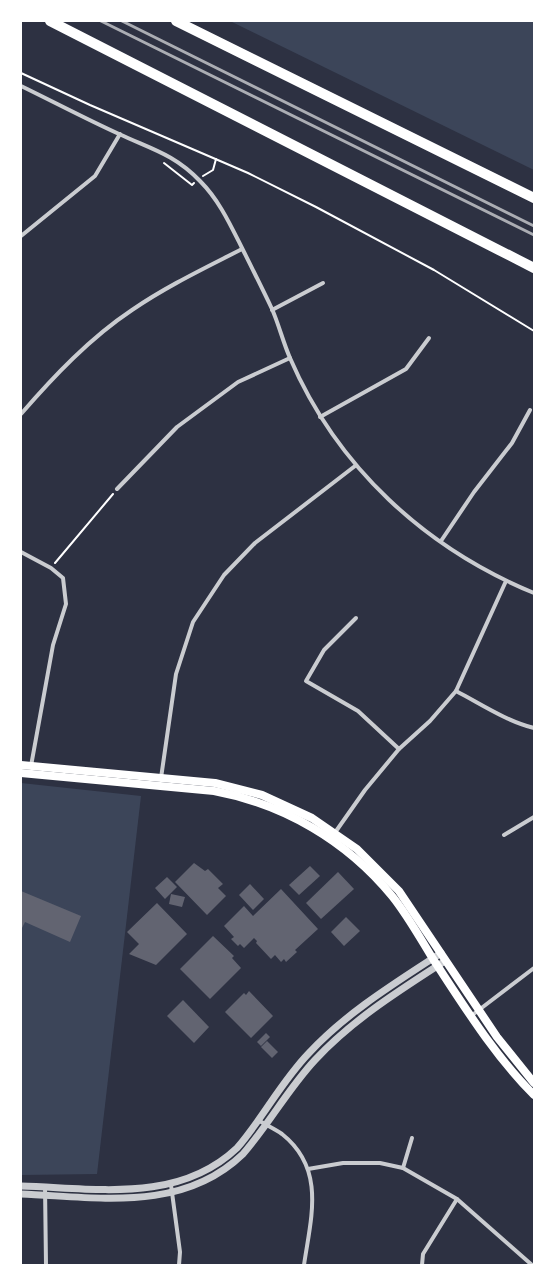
<svg xmlns="http://www.w3.org/2000/svg" width="555" height="1286" font-family="'Roboto Condensed',sans-serif">
<rect width="100%" height="100%" fill="#2d3142"/>
<!-- green -->
<g fill="#3c4559">
<polygon points="230,21 534,21 534,170"/>
<polygon points="21,783 141,796 97,1174 21,1175"/>
</g>
<!-- building -->
<g fill="#626471">
<polygon points="194,863 205,871 208,869 223,884 218,888 226,896 207,915 175,882"/>
<polygon points="310,866 320,876 299,895 289,885"/>
<polygon points="338,872 354,889 321,919 306,903"/>
<polygon points="167,877 177,887 165,899 155,888"/>
<polygon points="250,884 264,899 253,910 239,895"/>
<polygon points="281,889 318,929 295,950 297,952 286,962 284,959 281,962 275,955 271,959 256,943 257,941 254,938 244,948 240,944 238,946 231,939 234,937 224,926 244,906 253,916"/>
<polygon points="21,891 81,916 70,942 25,922 22,928 21,927"/>
<polygon points="171,894 185,897 182,907 169,904"/>
<polygon points="157,903 187,934 156,965 129,954 139,944 127,932"/>
<polygon points="346,917 360,931 344,946 331,932"/>
<polygon points="213,936 234,956 232,958 241,968 210,999 180,969"/>
<polygon points="249,991 273,1016 251,1038 225,1012 244,993 246,995"/>
<polygon points="183,1000 209,1027 194,1043 167,1016"/>
<polygon points="266,1033 270,1037 261,1046 257,1042"/>
<polygon points="267,1041 278,1052 272,1058 261,1047"/>
</g>
<g fill="none" stroke-linecap="round" stroke-linejoin="round">
<!-- path -->
<g stroke="#fff" stroke-width="2">
<polyline points="21,73 90,105 248,173 316,207 434,270 534,331"/>
<polyline points="164,163 192,185 194,183"/>
<polyline points="203,176 213,170 216,159"/>
<polyline points="55,563 113,494"/>
</g>
<!-- minor -->
<g stroke="#caccd0" stroke-width="4">
<path d="M21,86c33,16 65,33 98,48 32,15 55,20 81,47 19,19 30,43 42,67 10,20 20,40 30,61 7,16 11,33 18,49 47,109 135,190 244,235"/>
<polyline points="21,236 95,176 120,134"/>
<polyline points="272,310 323,283"/>
<path d="M21,414c33,-38 69,-76 111,-104 35,-24 73,-42 110,-61"/>
<polyline points="320,417 406,369 429,338"/>
<polyline points="117,489 177,427 238,382 290,358"/>
<polyline points="441,541 474,492 512,443 530,410"/>
<polyline points="21,552 51,568 63,578 66,604 53,645 31,766"/>
<polyline points="356,618 324,650 306,681 358,711 399,749"/>
<path d="M456,691c25,13 50,30 78,37"/>
<polyline points="161,778 176,674 193,622 224,575 255,543 355,466"/>
<polyline points="334,834 365,790 399,749 430,721 456,691 506,581"/>
<polyline points="504,835 534,817"/>
<polyline points="471,1016 534,968"/>
<path d="M258,1120c8,5 17,9 24,14 44,35 29,83 22,131"/>
<polyline points="403,1168 412,1138"/>
<polyline points="308,1169 343,1163 380,1163 403,1168 457,1199 532,1265"/>
<polyline points="171,1185 180,1252 179,1265"/>
<polyline points="45,1186 46,1265"/>
<polyline points="422,1265 423,1254 457,1199"/>
</g>
<!-- tertiary -->
<g stroke="#caccd0" stroke-width="7">
<path d="M21,1186c74,2 157,18 216,-38 26,-30 44,-66 72,-95 37,-40 86,-70 132,-100"/>
<path d="M21,1194c77,3 161,19 222,-40 26,-30 45,-65 72,-94 37,-40 85,-70 130,-99"/>
</g>
<!-- secondary -->
<g stroke="#fff" stroke-width="8">
<polyline points="21,765 215,783 262,795 312,818 357,849 399,891 497,1037 534,1083"/>
<path d="M21,773l193,18c70,13 133,50 178,105 16,20 28,42 41,63 31,47 61,96 101,136"/>
</g>
<!-- motorway -->
<g stroke="#fff" stroke-width="10">
<polyline points="50,21 534,268"/>
<polyline points="176,21 534,198"/>
</g>
<!-- rail -->
<g stroke="#abadb3" stroke-width="3">
<polyline points="101,21 534,235"/>
<polyline points="122,21 534,226"/>
</g>
</g>
<!-- border -->
<rect width="555" height="1286" fill="none" stroke="#ffffff" stroke-width="44"/>
</svg>
